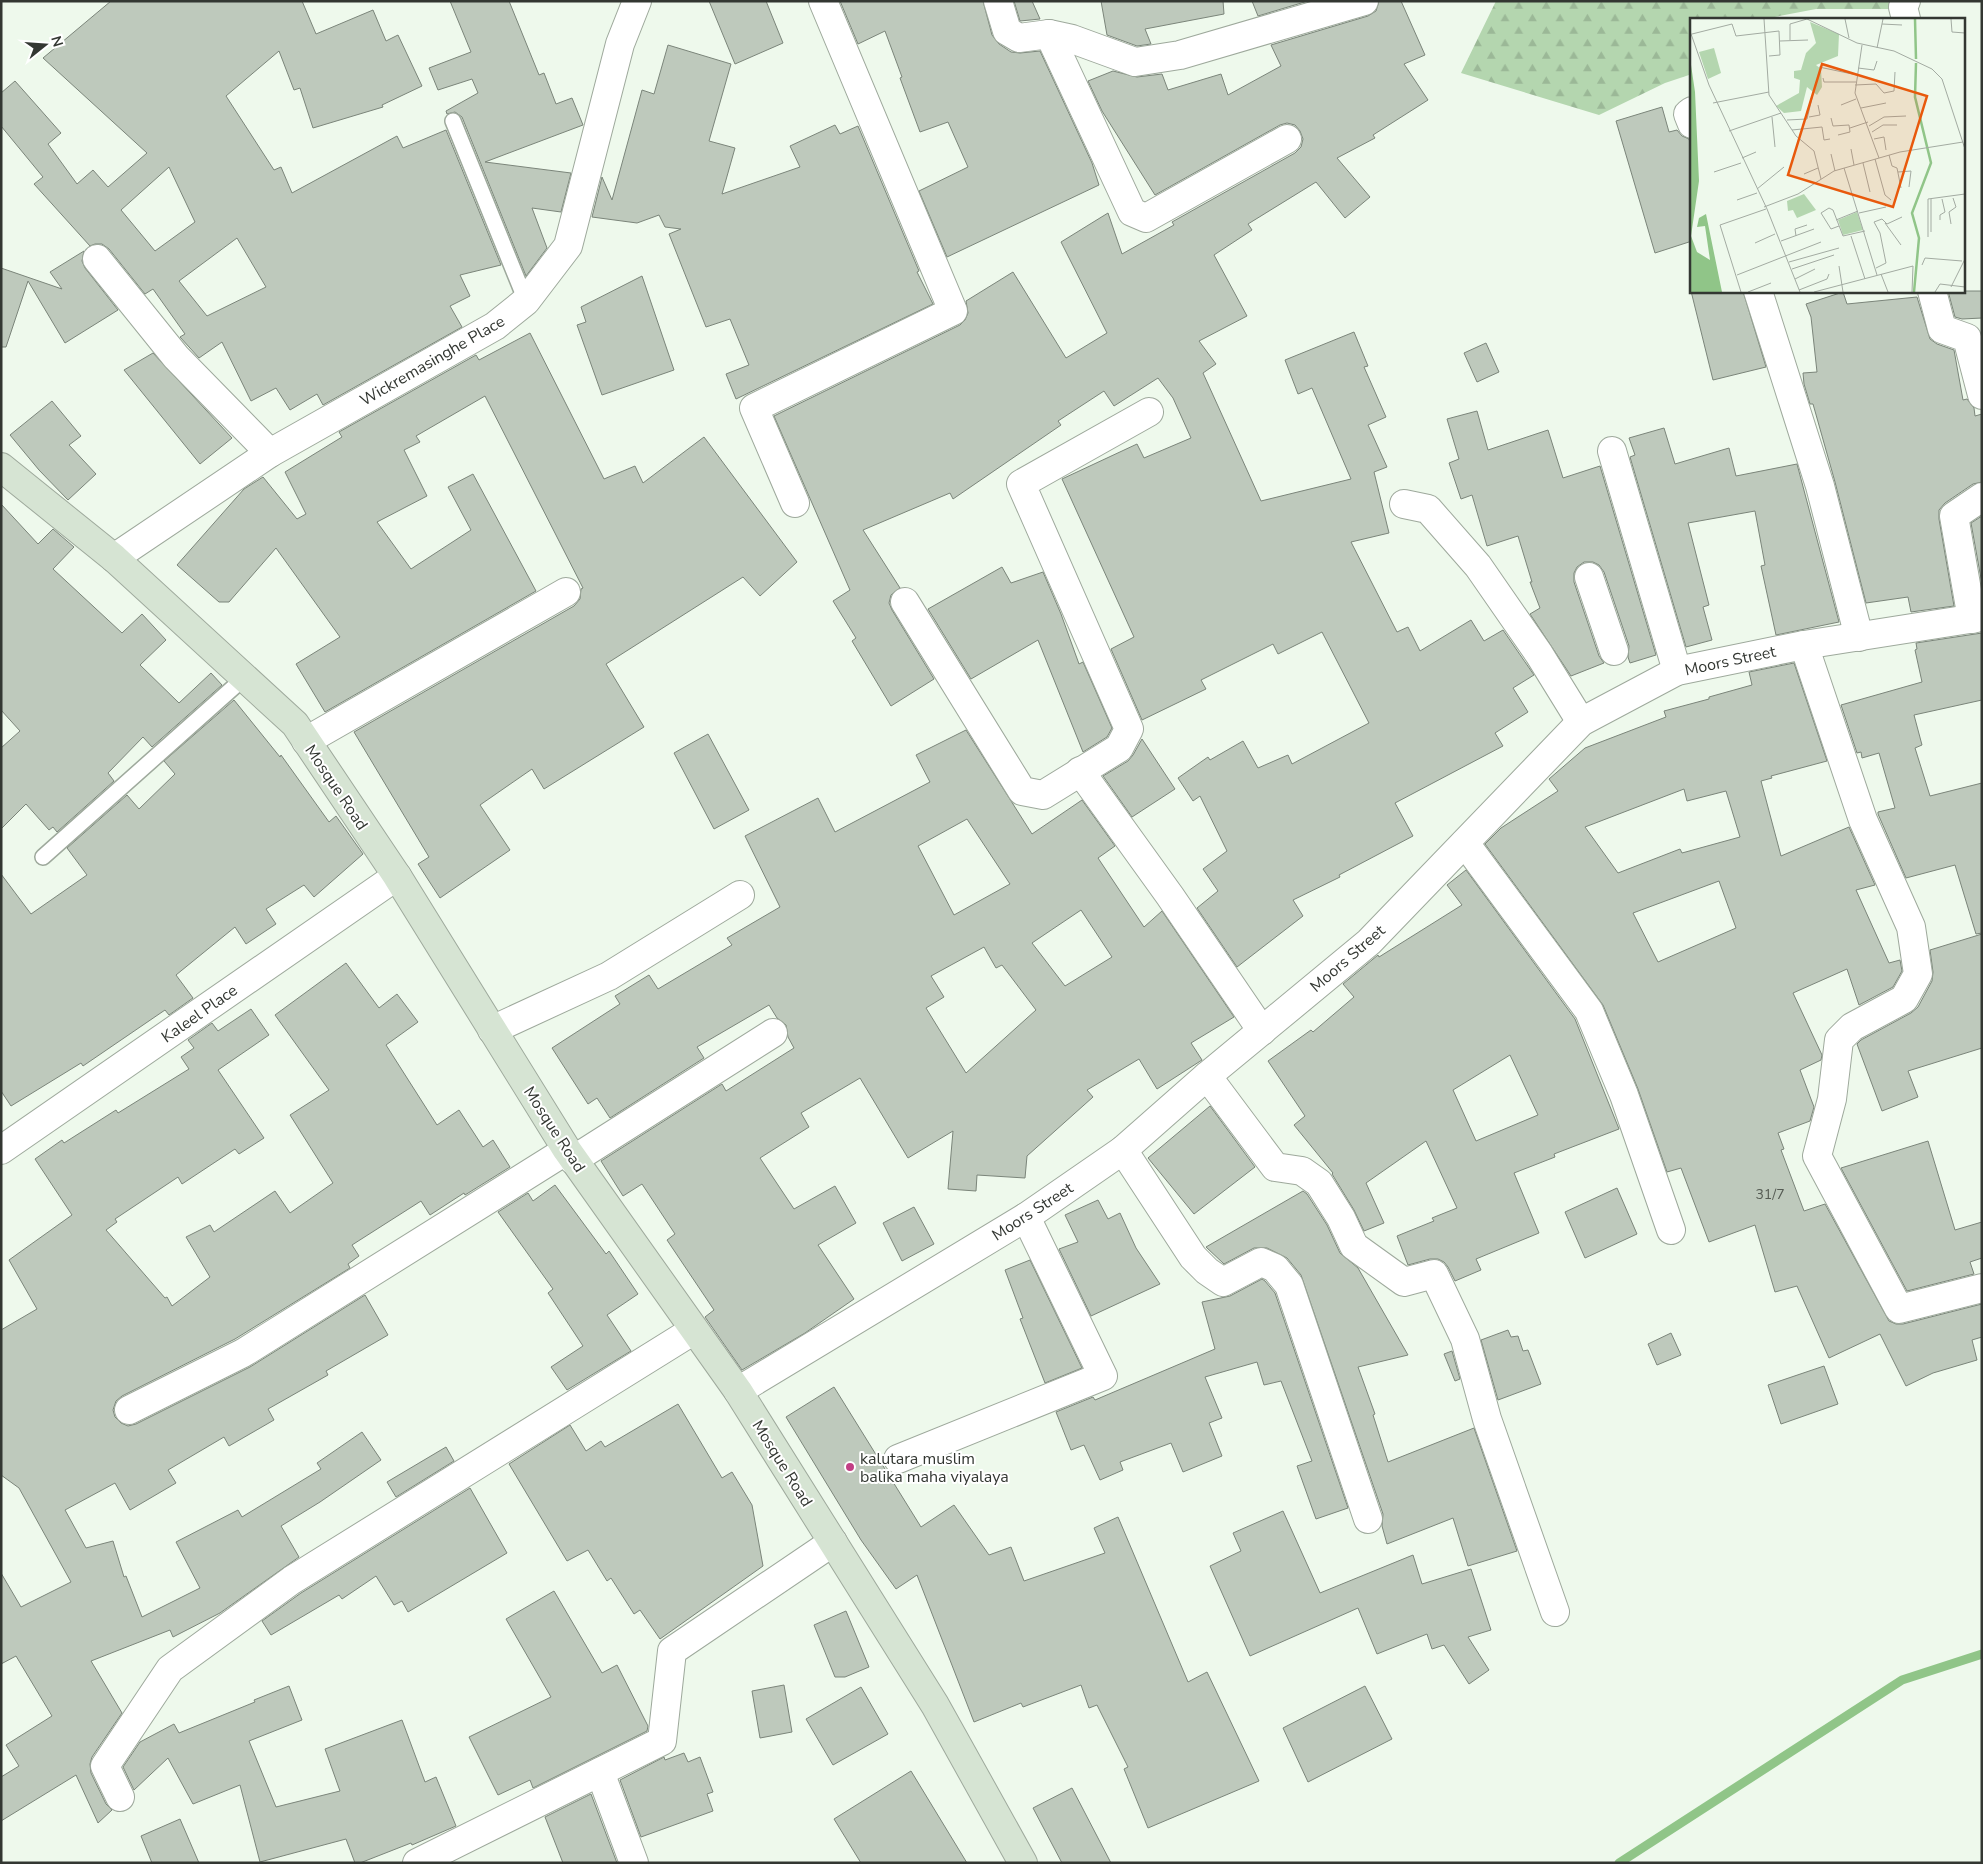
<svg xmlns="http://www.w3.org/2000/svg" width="1983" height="1864" font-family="'Nunito Sans',sans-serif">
<defs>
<pattern id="forest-firs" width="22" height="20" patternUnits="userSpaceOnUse" patternTransform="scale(1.25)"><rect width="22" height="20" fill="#b4d6af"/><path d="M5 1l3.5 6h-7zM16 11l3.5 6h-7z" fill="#9bb897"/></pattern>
</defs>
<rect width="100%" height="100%" fill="#eef9ec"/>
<!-- forest -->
<polygon fill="url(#forest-firs)" points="1496,1 1893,1 1890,9 1816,9 1764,19 1692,19 1692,74 1665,83 1599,115 1461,73"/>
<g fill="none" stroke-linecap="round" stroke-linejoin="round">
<!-- stream -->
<polyline stroke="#90c588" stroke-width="9" points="1619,1863 1902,1680 1982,1654"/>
</g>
<!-- building -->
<g fill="#bec9bc" stroke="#7b857a" fill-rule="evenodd">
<path d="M111,1h191l14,33 57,-24 13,31 12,-6 24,51 -40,19 1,2 -70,21 -13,-40 -6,2 -15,-39 -53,45 48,74 7,-3 11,26 105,-57 6,12 43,-18 55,135 -41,10 10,21 -20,10 12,21 -139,78 -6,-11 -27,16 -14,-22 -25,13 -29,-59 -23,16 -19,-21 5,-3 -32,-45 -8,5 -36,-45 -7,-5h-7l-5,2 -56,-62 9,-7 -42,-51v-33l14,-12 46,52 -13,11 29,40 16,-14 15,17 39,-34 -104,-95zM169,167l26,55 -40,29 -34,-41zM237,238l29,49 -59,29 -28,-35z"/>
<polygon points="450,1 509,1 539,75 544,73 556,104 572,98 583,125 485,162 571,173 561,212 532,208 547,248 526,276 462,117 455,112 447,114 446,111 478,93 472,79 438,90 429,68 471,52"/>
<polygon points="709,1 766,1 783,43 735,64"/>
<polygon points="840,1 983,1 992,35 999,44 1011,52 1020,53 1040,51 1092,163 1099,185 947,257 919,191 968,167 948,122 920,132 900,78 902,77 885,31 858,44"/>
<polygon points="1014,1 1032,1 1040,19 1020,21"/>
<polygon points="1101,1 1223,1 1224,14 1145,29 1151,44 1137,46 1107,35"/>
<polygon points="1252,1 1308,1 1258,16"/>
<polygon points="1379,1 1401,1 1425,55 1404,64 1428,100 1373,135 1375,138 1337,158 1370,197 1345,218 1316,182 1248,224 1252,230 1214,255 1247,316 1199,341 1216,364 1203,373 1261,501 1351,479 1312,388 1298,394 1285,360 1354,332 1368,366 1364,367 1386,417 1368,425 1387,467 1374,472 1389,533 1351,542 1397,632 1408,627 1420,651 1471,620 1484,641 1503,630 1534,675 1513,688 1528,712 1495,733 1503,746 1395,803 1413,836 1339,875 1340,877 1293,900 1303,916 1237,967 1197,908 1218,891 1203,869 1227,851 1200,796 1193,801 1178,778 1208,757 1210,760 1243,741 1258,768 1288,755 1292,764 1369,723 1322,632 1278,654 1273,644 1201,680 1206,689 1142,720 1111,649 1134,637 1062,479 1137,444 1144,458 1191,438 1173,398 1158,378 1114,406 1104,391 1058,421 1061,425 953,499 950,493 863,530 900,588 891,595 889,603 892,610 934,679 891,706 852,641 856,638 833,601 850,590 774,416 960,325 965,320 968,313 966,301 1013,272 1066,358 1107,333 1061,242 1108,213 1122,254 1174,225 1172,222 1295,153 1301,147 1303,139 1300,131 1295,125 1287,123 1280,125 1155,195 1102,111 1088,81 1113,71 1137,77 1162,74 1168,90 1221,74 1228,95 1281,66 1271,45 1368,16 1376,11"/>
<polygon points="668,45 731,64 709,141 735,148 722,194 800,167 790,146 835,125 840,134 858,126 919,271 917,272 933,304 736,399 726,374 749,365 730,319 706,327 669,234 681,229 665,227 659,215 637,223 592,217 602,177 612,200 642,90 654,94"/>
<polygon points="1662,107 1669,132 1677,130 1682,136 1689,139 1692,149 1692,241 1655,253 1616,121"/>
<polygon points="84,251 82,261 85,268 118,310 65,343 28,281 6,347 1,347 1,268 62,289 50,272"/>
<polygon points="642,276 674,370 602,395 577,325 586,322 581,307"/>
<polygon points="1691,291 1743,291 1766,367 1713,380"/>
<polygon points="1948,291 1982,291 1982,318 1962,319 1955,317"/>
<polygon points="1843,292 1847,304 1917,297 1930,339 1937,344 1954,350 1963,400 1967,399 1974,408 1975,416 1982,414 1982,482 1973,484 1945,503 1939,510 1939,519 1954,606 1911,612 1908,597 1866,603 1835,482 1813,404 1810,404 1804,384 1803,373 1817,372 1811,317 1806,304"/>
<polygon points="530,333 604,479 635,466 643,483 704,437 797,562 760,596 743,577 606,664 644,727 544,789 532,769 480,805 510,850 440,898 418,864 429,857 354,732 574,606 580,599 581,589 583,588 485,396 416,436 420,442 404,450 427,496 377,522 411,569 471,530 448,487 473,474 536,591 325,712 296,664 340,637 276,548 229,602 219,602 177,565 244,489 263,477 297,519 306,514 285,472 342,437 339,432 476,355 479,360"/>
<polygon points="1486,343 1499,372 1477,382 1464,353"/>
<polygon points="153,353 232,438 200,464 124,370"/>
<polygon points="52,401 81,436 69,445 96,474 68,500 39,470 10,435"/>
<polygon points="1477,411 1488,450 1548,430 1563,478 1600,466 1656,655 1630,663 1628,657 1629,646 1604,572 1599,565 1593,562 1584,562 1577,567 1574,573 1574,582 1599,656 1604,663 1571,676 1530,614 1540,608 1530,582 1532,582 1518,536 1487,546 1472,495 1461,499 1449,463 1459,459 1447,419"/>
<polygon points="1664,428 1675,464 1729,448 1736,476 1797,464 1839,622 1776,635 1761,566 1765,565 1755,511 1688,523 1709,605 1703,607 1712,640 1686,647 1630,457 1635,455 1629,438"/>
<polygon points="1,504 38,544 53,529 74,547 53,569 122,633 142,614 166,640 140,665 179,703 211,673 222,685 152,747 143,737 108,773 114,781 57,832 53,827 49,830 26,804 1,829 1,748 20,731 1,710"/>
<polygon points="1982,516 1982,584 1971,523"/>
<polygon points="1002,567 1011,583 1043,572 1061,614 1079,664 1083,662 1112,728 1107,737 1083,752 1038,640 971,679 928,609"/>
<polygon points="1982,633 1982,700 1914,715 1922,745 1915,748 1930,796 1982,783 1982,933 1976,934 1955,865 1906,878 1878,814 1878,812 1895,808 1879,753 1862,758 1861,752 1857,753 1841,705 1922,682 1915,650 1917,649 1916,643"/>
<path d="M1794,663l33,98 -56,15 1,2 -11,3 20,75 68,-29 26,58 -19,5 33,73 11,-3 2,11 -9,16 -34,18 -12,-36 -54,24 29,62 -1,5 -21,10 14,37 -4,14 -32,12 6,16 -3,1 23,61 21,-7 64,117 7,3h7l79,-20v33l-10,3 5,20 -44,13 -27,13 -26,-52 -51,24 -32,-72 -22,6 -20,-67 -46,17 -28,-74 -14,4 -29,-83 -35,-84 -118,-161 16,-16 57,-37 -9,-12 36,-31 81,-31 -2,-6 45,-12v-2l43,-12 -3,-13zM1684,789l3,12 39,-10 14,46 -58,16 -2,-4 -62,24 -33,-46zM1719,881l17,47 -78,34 -25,-49z"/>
<polygon points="234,700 280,757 281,755 329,822 336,816 363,854 314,897 304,885 266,909 276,924 246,944 235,927 176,975 193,998 169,1015 165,1010 83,1066 81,1063 11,1106 1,1091 1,874 31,914 87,875 67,848 127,795 139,809 175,774 164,761"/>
<path d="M966,730l66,104 50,-34 33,46 -17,12 46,69 18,-16 72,106 -43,26 11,17 -45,29 -18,-30 -52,31 6,7 -66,59 -2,22 -48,-3 -1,16 -28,-2 5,-58 -45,27 -48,-80 -59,35 8,14 -49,31 34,51 41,-23 21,37 -38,22 36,54 -49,34 -63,37 -37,-53 9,-7 -47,-70 8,-6 -33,-50 -19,12 -22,-35 121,-77 4,7 68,-43 -6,-11 -2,-12 -9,-7 -8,-13 -72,42 7,11 -94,60 -13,-20 -9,6 -36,-56 68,-44 -5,-8 34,-21 9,14 74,-44 -5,-7 53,-31 -35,-71 73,-38 17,34 95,-50 -14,-27zM967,819l43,65 -56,31 -36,-69zM1081,910l31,47 -47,29 -33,-43zM984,947l12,21 6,-3 34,45 -70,63 -40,-65 18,-11 -13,-21z"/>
<polygon points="708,734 749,810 714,829 674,753"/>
<polygon points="1142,739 1175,789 1132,817 1103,776 1128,761 1133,755"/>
<path d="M1466,870l109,149 44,110 -65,25 1,3 -41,16 25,60 -63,26 5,11 -26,11 -7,-14 -4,-5 -6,-3h-8l-22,6 -11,-29 37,-15 -2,-3 25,-10 -31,-67 -60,42 18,40 -20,8 -10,-21 -22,-36 1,-1 -39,-48 11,-9 -37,-55 43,-31 2,2 41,-35 -11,-13 35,-29 1,2 83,-52 -15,-20zM1510,1055l28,60 -62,26 -23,-51z"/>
<polygon points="1982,934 1982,1048 1908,1071 1918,1097 1882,1111 1857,1044 1861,1040 1911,1013 1918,1007 1932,981 1933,972 1930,950"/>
<polygon points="346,963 379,1008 397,994 418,1022 386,1045 437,1125 459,1110 483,1147 493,1140 510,1167 465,1195 464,1193 430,1215 421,1201 352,1245 359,1256 348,1264 350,1268 235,1339 122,1396 116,1401 113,1410 115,1417 121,1423 128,1426 136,1424 250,1367 365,1295 388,1335 326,1371 328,1375 268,1409 274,1420 229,1446 224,1437 168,1470 176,1483 130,1510 115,1483 65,1510 86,1548 113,1541 124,1577 126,1576 142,1617 200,1588 176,1542 238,1510 242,1517 321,1469 317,1463 362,1432 381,1460 320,1502 281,1526 299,1557 220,1613 173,1637 170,1630 91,1661 122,1713 92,1757 90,1764 91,1773 106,1804 112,1810 98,1823 76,1775 1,1821 1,1777 19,1766 6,1745 52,1716 16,1656 1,1664 1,1573 21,1607 71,1582 19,1488 1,1475 1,1330 37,1309 9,1260 72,1215 35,1159 62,1140 64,1143 116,1110 118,1113 189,1069 181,1057 194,1048 188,1040 212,1023 218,1031 251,1009 269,1035 218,1070 264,1138 239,1154 235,1149 182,1184 178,1177 115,1219 117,1222 106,1230 165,1298 167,1297 172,1306 210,1277 186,1237 210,1225 214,1232 275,1191 290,1213 333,1183 290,1115 329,1090 275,1015"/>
<polygon points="1210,1106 1255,1167 1194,1214 1148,1158"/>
<polygon points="1928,1141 1955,1230 1982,1222 1982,1258 1970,1262 1974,1274 1907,1291 1841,1168"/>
<polygon points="555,1185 606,1254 609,1251 638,1294 607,1315 631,1351 567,1390 551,1367 583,1346 548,1293 553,1289 498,1212 528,1193 533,1201"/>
<polygon points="1617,1188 1637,1234 1585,1258 1565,1212"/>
<polygon points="1303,1191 1307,1194 1327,1225 1340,1253 1358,1268 1408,1355 1358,1367 1375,1414 1373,1415 1388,1462 1474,1428 1517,1551 1468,1566 1453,1518 1387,1544 1382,1526 1383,1514 1301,1275 1287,1258 1267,1248 1254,1248 1224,1264 1206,1247"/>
<polygon points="1098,1200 1108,1219 1120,1213 1136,1248 1160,1284 1091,1316 1059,1249 1078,1242 1065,1215"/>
<polygon points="914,1207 934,1244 902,1261 883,1223"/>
<polygon points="1030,1260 1082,1368 1045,1383 1020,1319 1023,1318 1005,1270"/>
<polygon points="1262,1279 1265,1281 1275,1293 1348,1508 1316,1519 1297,1466 1312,1461 1281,1381 1264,1385 1257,1362 1205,1377 1222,1418 1209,1423 1222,1456 1183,1472 1171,1443 1120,1462 1123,1470 1100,1480 1084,1445 1071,1450 1056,1412 1093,1397 1095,1400 1215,1349 1202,1302 1230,1296"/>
<polygon points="1508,1330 1511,1337 1518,1336 1523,1351 1528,1350 1541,1384 1498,1400 1481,1340"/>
<polygon points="1671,1333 1681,1355 1657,1365 1648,1344"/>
<polygon points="1452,1351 1460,1379 1455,1381 1444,1354"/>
<polygon points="1824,1366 1838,1404 1781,1424 1768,1385"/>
<polygon points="834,1387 921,1527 954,1505 989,1555 1011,1547 1024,1581 1105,1553 1094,1528 1118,1517 1188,1682 1207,1672 1259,1781 1148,1828 1124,1769 1128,1767 1097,1705 1089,1708 1081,1685 1023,1707 1021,1703 974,1722 917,1575 896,1589 861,1540 786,1417"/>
<polygon points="678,1404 722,1478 732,1472 752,1505 763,1566 660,1639 640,1610 634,1614 611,1578 607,1581 588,1550 567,1561 509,1464 570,1425 586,1451 601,1441 605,1447"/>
<polygon points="446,1447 454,1461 396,1497 387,1482"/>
<polygon points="470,1488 507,1553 408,1612 402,1601 394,1605 376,1576 342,1599 339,1595 271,1635 262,1621 301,1593"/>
<polygon points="1283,1511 1320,1593 1413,1555 1422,1584 1471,1569 1491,1630 1468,1637 1489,1670 1469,1684 1444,1645 1432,1649 1427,1634 1377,1654 1358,1608 1250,1656 1210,1566 1241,1551 1233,1533"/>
<polygon points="554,1591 602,1673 617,1665 648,1726 647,1731 533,1788 530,1780 498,1795 469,1737 551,1697 506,1619"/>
<polygon points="846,1611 869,1667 845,1677 835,1677 814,1625"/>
<polygon points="784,1685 792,1732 760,1738 752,1691"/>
<polygon points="289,1686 302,1720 249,1741 276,1807 340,1791 325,1749 402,1720 425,1782 436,1777 456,1826 412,1845 411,1843 360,1863 355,1863 346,1839 260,1862 240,1785 193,1804 168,1758 134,1790 123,1767 140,1742 174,1724 179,1733 255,1702 254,1700"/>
<polygon points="1365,1686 1392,1739 1308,1782 1283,1728"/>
<polygon points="861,1687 888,1734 833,1765 806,1719"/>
<polygon points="684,1753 688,1762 700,1757 713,1792 707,1794 713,1811 641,1837 620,1780 664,1757 665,1760"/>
<polygon points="911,1771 967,1863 861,1863 834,1819"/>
<polygon points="1072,1788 1111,1863 1062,1863 1033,1808"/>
<polygon points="591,1794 617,1863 563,1863 545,1817"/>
<polygon points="180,1819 199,1863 152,1863 141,1836"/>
</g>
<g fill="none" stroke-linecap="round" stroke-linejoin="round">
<!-- lane casing -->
<g stroke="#9ea99c" stroke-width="18">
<g id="lane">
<polyline points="453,121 526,301"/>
<polyline points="43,857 244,678"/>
</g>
</g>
<!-- street casing -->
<g stroke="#9ea99c" stroke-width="30">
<g id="street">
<polyline points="998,1 1007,31 1019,38 1049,34 1072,39 1135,62 1180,55 1364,1"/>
<polyline points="1906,1 1903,7 1906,19"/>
<polyline points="1049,34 1132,212 1146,218 1287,139"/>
<polyline points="1692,111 1688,114 1692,124"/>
<polyline points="97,259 176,357 270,453"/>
<polyline points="1758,291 1820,486 1859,637"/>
<polyline points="1932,291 1942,329 1967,338 1982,395"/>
<polyline points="1612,451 1677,671"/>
<polyline points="795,503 754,408 953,311 823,1"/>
<polyline points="1404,504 1428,509 1478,566 1539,654 1581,722"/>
<polyline points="114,558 270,453 495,326 526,301 568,246 620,44 637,1"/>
<polyline points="1589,577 1614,651"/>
<polyline points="905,602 1022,791 1043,795 1119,748 1129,729 1021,484 1149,412"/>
<polyline points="1972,619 1954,516 1982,497"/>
<polyline points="1804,645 1863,820 1911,927 1918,974 1904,999 1852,1027 1839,1040 1832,1099 1817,1156 1899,1309 1982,1288"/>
<polyline points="306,741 566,592"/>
<polyline points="1080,771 1170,896 1262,1031"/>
<polyline points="1465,843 1589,1011 1624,1095 1671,1230"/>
<polyline points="492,1030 609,976 740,895"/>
<polyline points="1207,1076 1275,1167 1302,1171 1319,1183 1341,1218 1354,1246 1404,1282 1434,1274 1465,1339 1487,1419 1555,1612"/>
<polyline points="1,1150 397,876"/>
<polyline points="1123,1150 1193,1257 1207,1271 1223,1282 1261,1262 1275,1268 1289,1285 1368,1519"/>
<polyline points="573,1160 773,1033"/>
<polyline points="738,1391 1026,1217 1123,1150 1207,1076 1369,942 1581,722 1677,671 1804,645 1982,617"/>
<polyline points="129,1410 243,1353 567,1150"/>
<polyline points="898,1459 1103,1376 1026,1217"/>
<polyline points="600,1772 634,1863"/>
<polyline points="120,1797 105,1766 170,1669 292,1580 694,1330"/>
<polyline points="417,1863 662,1741 672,1651 833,1542"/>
</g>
</g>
<!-- secondary casing -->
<g stroke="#9ea99c" stroke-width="30">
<polyline id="secondary" points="1,467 114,558 295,724 397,876 567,1150 738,1391 935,1705 1023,1863"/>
</g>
<!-- lane -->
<use href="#lane" stroke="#fff" stroke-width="15"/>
<!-- street -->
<use href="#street" stroke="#fff" stroke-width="28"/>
<!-- secondary -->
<use href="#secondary" stroke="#d6e4d3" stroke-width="28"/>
</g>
<!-- markers -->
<circle fill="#c23f85" stroke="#fff" stroke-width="2" cx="850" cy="1467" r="5"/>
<g text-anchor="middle" stroke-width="4" stroke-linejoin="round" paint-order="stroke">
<!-- number labels -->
<g font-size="14" fill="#565c54">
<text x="1770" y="1199">31/7</text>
</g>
<!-- street labels -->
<g font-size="16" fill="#333732" stroke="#fff">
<text transform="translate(432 360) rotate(-30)" y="6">Wickremasinghe Place</text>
<text transform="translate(1730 660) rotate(-12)" y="6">Moors Street</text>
<text transform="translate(337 787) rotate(56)" y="6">Mosque Road</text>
<text transform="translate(1347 958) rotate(-41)" y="6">Moors Street</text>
<text transform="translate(199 1013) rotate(-35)" y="6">Kaleel Place</text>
<text transform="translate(555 1129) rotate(57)" y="6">Mosque Road</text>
<text transform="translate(1032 1211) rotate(-33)" y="6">Moors Street</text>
<text transform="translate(783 1463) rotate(58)" y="6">Mosque Road</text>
</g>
<!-- poi labels -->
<g font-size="16" fill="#333732" stroke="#fff" text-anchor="start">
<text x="860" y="1464">kalutara muslim<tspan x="860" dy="18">balika maha viyalaya</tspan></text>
</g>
</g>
<!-- overview -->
<g transform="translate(1690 18)">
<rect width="275" height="275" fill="#eef9ec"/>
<path d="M114,176l12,16 -19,8 -4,-8 -5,1 -1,-10zM167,194l6,18 -20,5 -5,-15z" fill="#b4d6af"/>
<path d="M120,4l29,12 -1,22 -22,9 5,4 1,18 -5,8 -10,-8 -6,24 -17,2 -8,-7 23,-13 1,-13 -6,-2v-7l7,-1 5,-17 10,-10z" fill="#b4d6af"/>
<path d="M24,30l7,25 -13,6 -9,-27z" fill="#b4d6af"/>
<path d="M0,40l5,34 4,89 -8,55 6,16 13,8 -5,-34 -8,1 2,-9 7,-4 16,78h-32z" fill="#90c588"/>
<path fill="none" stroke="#90c588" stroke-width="2.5" d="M225,1l1,40M224,274l5,-54 -7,-25 19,-50 -16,-66 1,-34"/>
<path fill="none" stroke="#a3aba2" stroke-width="1" d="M74,1l5,76 27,41 18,15 7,28M117,1l50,24 37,8 38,18 10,10 23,70M155,1l4,19M261,1l1,13 13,1M192,6l20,1M0,13l19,54 58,124 33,83M2,16l40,-10 4,12 43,-5 1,24 -11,1M100,22v-16l17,-5M90,23l28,-1M172,27l-7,48 24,65M187,30l6,-29M129,49l38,8M168,50l16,2 3,-9M133,60l1,4h32M165,67l21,-1 8,9 10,-2 1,-19M23,85l56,-11M151,87l15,-6M171,90l25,-5M82,99l3,30M119,99l11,-2 -2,-10M141,100l2,8 16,-1 1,7 -12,3M97,102l20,-1 5,-21M179,108l15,-9 22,-1M160,110l18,-6M102,112l30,-3 2,13 6,-1M39,113l52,-18M182,114l11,-7h14M184,121l10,-2 2,13M161,131l3,16M141,136l4,17M199,137l3,11 5,2 4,20M52,140l14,-6M185,141l10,36 6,5M173,145l7,29M154,150l33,107M24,154l27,-9M208,154l13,-1 -2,16M114,156l14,-6M67,171l27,-22M241,181v33M47,182l20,-7M74,189l34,-13 36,-23 66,-19 63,-10M169,195l27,-6M146,202l22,-9M250,202v-5l5,-3 -3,-13M195,205l16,22M261,206l-2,-12 7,-5 -3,-9M149,208l-8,3 -10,-16 8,-5 4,2 10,26 22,-5M106,218l-1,-7 12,-4M161,218l14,43M238,219v-38l37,-5M91,223l33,-12M65,225l20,-9M99,244l50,-14M232,247l3,-7 37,3M149,248l4,26M186,250l10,-5 -6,-30 -6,-11 8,-3 5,5 15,-7M102,251l42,-14M191,256l7,18M47,257l84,-33M105,261l20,-10M261,269l14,-28M109,272l28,-11 2,-5M51,274l-21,-67 46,-16M58,274l23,-9M124,274l99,-26 -1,26M245,274l5,-8 25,3"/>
<path fill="#e8590c" fill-opacity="0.15" stroke="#e8590c" stroke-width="2.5" d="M132,46l105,32 -34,111 -105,-32z"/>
<rect width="275" height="275" fill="none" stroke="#333732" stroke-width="2.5"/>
</g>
<!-- border -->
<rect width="1983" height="1864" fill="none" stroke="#333732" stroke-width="5"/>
<!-- north arrow -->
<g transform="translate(45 45) rotate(73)" stroke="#ffffff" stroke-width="4" paint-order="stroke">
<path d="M0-4L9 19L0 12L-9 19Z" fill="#333732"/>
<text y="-8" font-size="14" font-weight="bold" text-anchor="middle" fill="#333732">N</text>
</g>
</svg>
